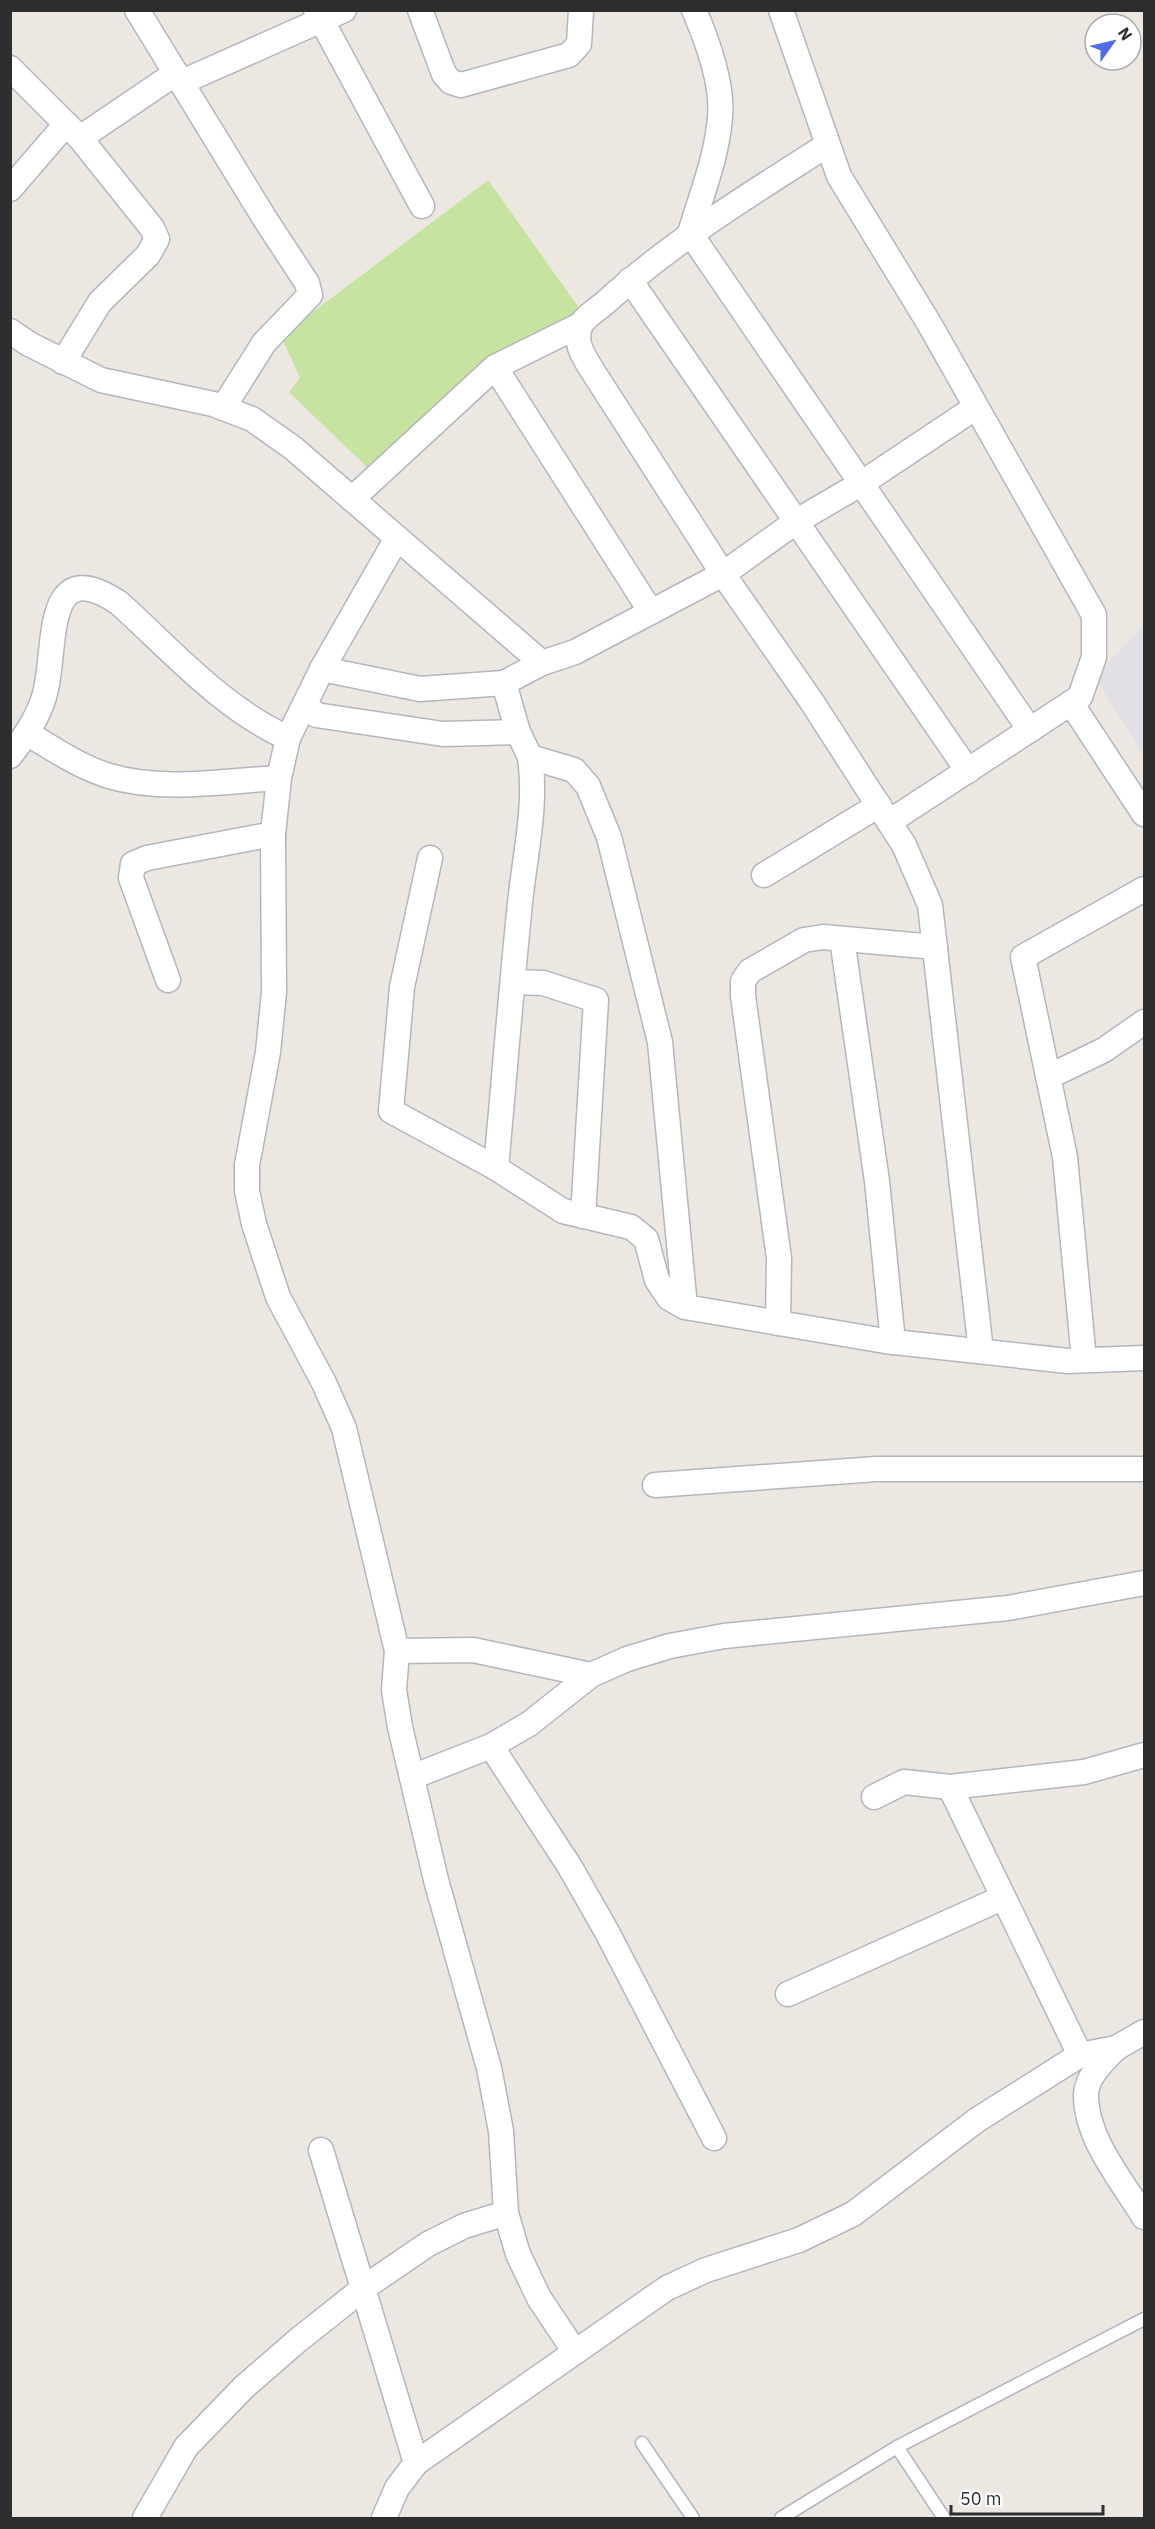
<svg xmlns="http://www.w3.org/2000/svg" width="1155" height="2529" font-family="'IBM Plex Sans',sans-serif">
<rect width="100%" height="100%" fill="#ede7e1"/>
<!-- industrial -->
<polygon fill="#e2e0e6" points="1144,625 1144,756 1095,677"/>
<!-- pitch -->
<polygon fill="#c6e3a0" points="488,180 582,312 374,474 289,392 300,378 281,336"/>
<g fill="none" stroke-linecap="round" stroke-linejoin="round">
<!-- lane casing -->
<g stroke="#b4b6bf" stroke-width="15">
<g id="lane">
<polyline points="642,2443 693,2518"/>
<polyline points="897,2447 1144,2319"/>
<polyline points="781,2518 897,2447 944,2518"/>
</g>
</g>
<!-- street casing -->
<g stroke="#b4b6bf" stroke-width="27">
<g id="street">
<polyline points="137,10 265,219 307,283 310,295 264,343 223,408"/>
<polyline points="316,10 422,206"/>
<polyline points="420,10 444,74 451,82 461,85 569,55 579,44 581,10"/>
<path d="M694,10c13,30 29,75 26,107 -3,40 -19,79 -30,116l340,497"/>
<polyline points="781,10 839,176 930,325 1094,615 1094,657 1080,697 889,822"/>
<polyline points="10,68 80,138 152,228 157,239 148,255 100,302 63,362"/>
<polyline points="182,82 344,10"/>
<polyline points="80,138 176,73"/>
<path d="M827,145c-76,49 -154,96 -221,157 -8,7 -23,16 -26,25 -6,16 4,30 12,43l131,204 89,128 92,143 26,60 51,446"/>
<polyline points="10,189 66,124"/>
<polyline points="630,280 968,771"/>
<polyline points="10,331 29,344 101,380 213,404 252,419 293,448 542,663"/>
<polyline points="495,367 651,612"/>
<polyline points="352,499 495,367 580,325"/>
<polyline points="397,538 322,669 288,738 279,778 273,834 274,992 268,1052 247,1165 247,1191 254,1224 278,1297 324,1383 344,1428 397,1651 394,1690 400,1727 436,1880 489,2068 501,2131 506,2213 518,2254 539,2298 575,2352"/>
<polyline points="322,669 420,689 504,683 542,663 575,652 723,574 797,521 862,483 976,407"/>
<polyline points="504,683 518,732 530,757 574,770 588,786 609,837 660,1042 685,1307"/>
<polyline points="1071,703 1144,814"/>
<polyline points="305,704 316,715 443,734 518,732"/>
<path d="M27,733c26,16 53,34 82,43 54,16 115,5 170,2"/>
<path d="M10,756c13,-17 26,-35 33,-56 16,-42 -5,-151 76,-97 52,47 104,106 169,135"/>
<polyline points="430,858 402,987 391,1111 496,1168 563,1211 631,1227 646,1239 657,1280 669,1298 685,1307 885,1341 1068,1361 1144,1358"/>
<polyline points="764,875 879,805"/>
<polyline points="842,939 877,1181 893,1342"/>
<polyline points="168,980 131,878 133,864 147,858 273,834"/>
<polyline points="513,982 543,983 596,1000 583,1216"/>
<polyline points="1048,1077 1104,1050 1144,1022"/>
<path d="M496,1168c8,-88 15,-177 24,-265 5,-50 17,-97 10,-146"/>
<polyline points="778,1323 779,1258 743,996 743,981 750,971 804,940 823,937 935,947"/>
<polyline points="1084,1360 1065,1157 1023,957 1144,889"/>
<polyline points="655,1485 876,1469 1144,1469"/>
<polyline points="397,1651 473,1650 591,1675"/>
<polyline points="491,1746 570,1867 607,1932 714,2138"/>
<polyline points="412,1777 491,1746 529,1724 591,1675 627,1659 670,1646 724,1636 1008,1608 1144,1583"/>
<polyline points="950,1787 1080,2055"/>
<polyline points="874,1797 904,1782 950,1787 1084,1772 1144,1755"/>
<polyline points="788,1994 1002,1898"/>
<path d="M1116,2048c-12,12 -29,28 -30,46 -1,44 37,88 58,123"/>
<polyline points="321,2150 416,2463"/>
<polyline points="145,2518 186,2447 244,2387 297,2341 365,2287 428,2244 464,2226 506,2213"/>
<polyline points="384,2518 397,2488 416,2463 667,2288 706,2270 799,2240 853,2214 977,2120 1080,2055 1116,2048 1144,2032"/>
</g>
</g>
<!-- lane -->
<use href="#lane" stroke="#fff" stroke-width="12"/>
<!-- street -->
<use href="#street" stroke="#fff" stroke-width="24"/>
</g>
<!-- border -->
<rect width="1155" height="2529" fill="none" stroke="#2d2d2d" stroke-width="24"/>
<!-- north arrow -->
<g transform="translate(1113 42) rotate(56)"><circle r="28" fill="#ffffff" stroke="#ababab" stroke-width="1.5"/>
<path d="M0-4.5L10 22L0 15L-10 22Z" fill="#516ce9"/>
<text y="-9" font-size="16" font-weight="bold" text-anchor="middle" fill="#2d2d2d">N</text>
</g>
<!-- scale -->
<path d="M951 2505v9h152v-9" fill="none" stroke="#2d2d2d" stroke-width="3"/>
<text x="960" y="2505" font-size="18" fill="#2d2d2d" stroke="#ffffff" stroke-width="4.5" paint-order="stroke">50 m</text>
</svg>
